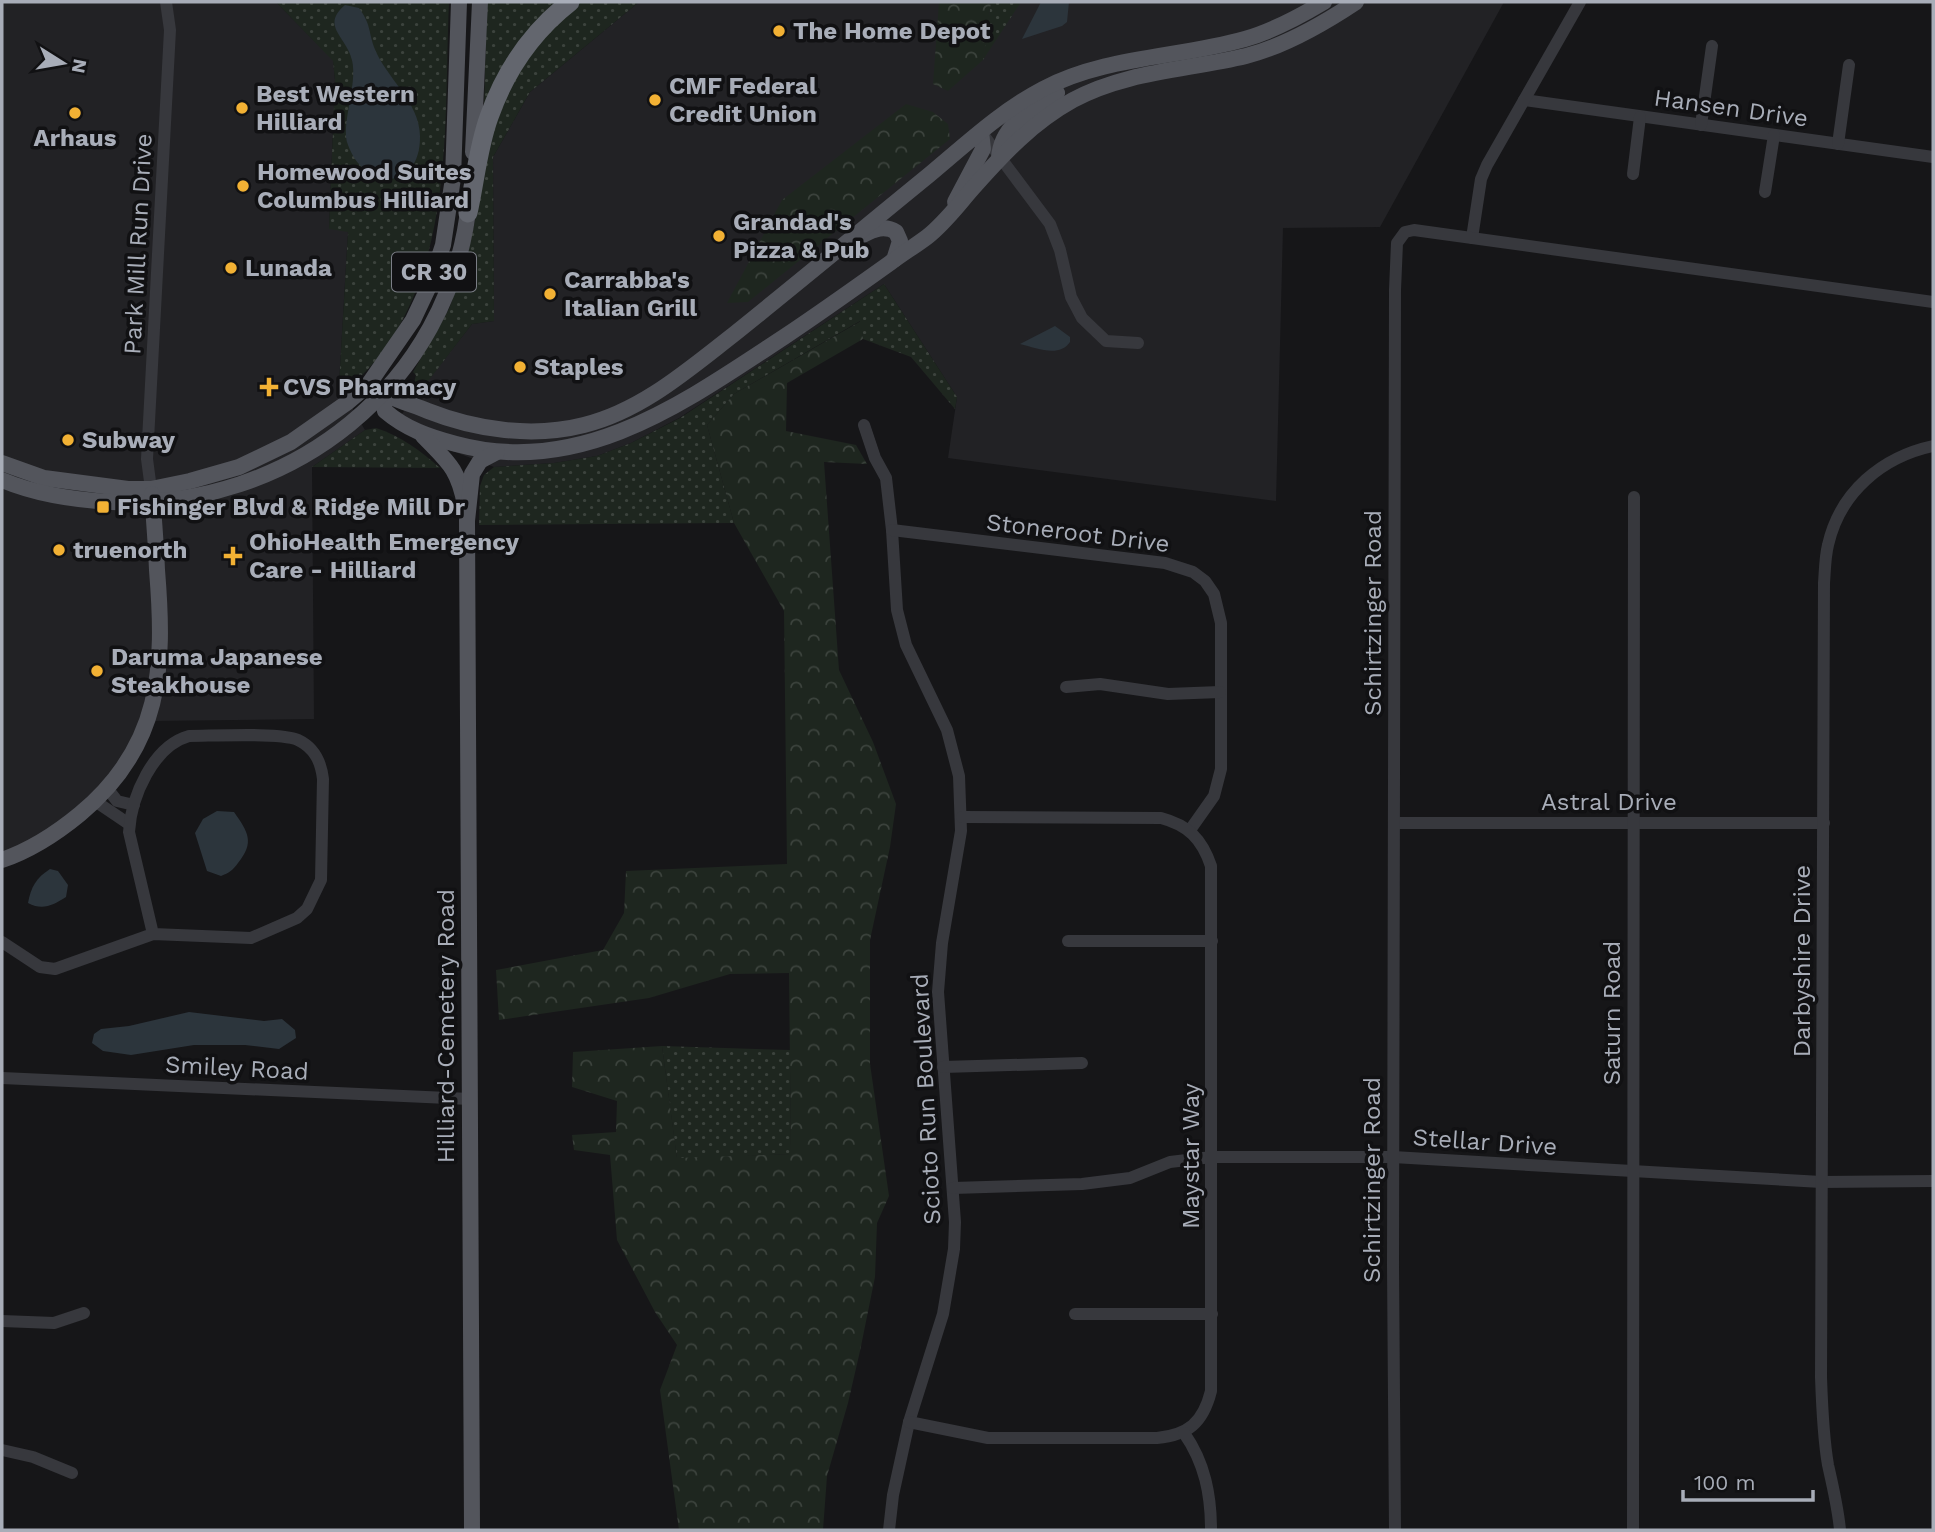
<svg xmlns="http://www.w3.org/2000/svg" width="1935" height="1532" font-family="'Work Sans',sans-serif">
<defs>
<pattern id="grass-dots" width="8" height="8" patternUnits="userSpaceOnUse" patternTransform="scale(1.75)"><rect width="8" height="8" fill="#1e261f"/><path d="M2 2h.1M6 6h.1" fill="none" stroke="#3c433d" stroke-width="1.8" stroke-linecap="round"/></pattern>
<pattern id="forest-crowns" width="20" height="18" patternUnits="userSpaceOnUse" patternTransform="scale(1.75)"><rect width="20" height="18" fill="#1e261f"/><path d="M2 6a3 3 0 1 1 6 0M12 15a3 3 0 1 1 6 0" fill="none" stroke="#3c433d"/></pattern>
</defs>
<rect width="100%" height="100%" fill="#161618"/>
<!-- built -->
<g fill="#222225">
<polygon points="2,2 276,2 333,60 335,80 329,228 348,231 339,385 365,430 312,467 314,719 149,721 92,805 2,859"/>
<polygon points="639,2 1504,2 1380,227 1283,228 1276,501 948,458 957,397 884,284 679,418 631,443 597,456 554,463 494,467 450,450 401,415 472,324 494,321 493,157 530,92"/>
</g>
<!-- grass -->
<g fill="url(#grass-dots)">
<path d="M276,2h173c-5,111 5,242 -59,339 -12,20 -30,36 -46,52l-5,-8 9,-153 -19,-3 6,-149 -2,-19z"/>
<polygon points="487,2 566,2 484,109"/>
<polygon points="578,2 639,2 530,92 493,157 494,321 472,324 419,393 414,383 416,375 413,372 449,309 466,262 477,211 489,133 521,62"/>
<polygon points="991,2 1021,2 983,60"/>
<polygon points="884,284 957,397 955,409 911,357 863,339 860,321 734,394 707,425 734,523 479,525 480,486 484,475 494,467 554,463 597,456 631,443 680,418"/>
<path d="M376,428c25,8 45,23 64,40l-128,-1 53,-37z"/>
<polygon points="662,1046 790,1050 791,1154 677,1159"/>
</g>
<!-- forest -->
<g fill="url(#forest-crowns)">
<polygon points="939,2 991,2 983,60 948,91 933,84"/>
<polygon points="906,104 933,112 948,124 950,139 748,302 727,303 782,200"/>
<polygon points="861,321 863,339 787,383 786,431 856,445 867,464 824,462 839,670 873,742 896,804 890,847 870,940 870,1064 889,1196 877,1223 875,1277 860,1351 848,1403 827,1476 823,1530 679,1530 660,1390 677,1345 655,1312 617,1240 610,1155 574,1150 572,1135 616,1132 617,1101 572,1087 573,1052 662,1046 677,1158 791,1154 789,973 730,974 649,998 499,1020 496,970 603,950 624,913 626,871 787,864 784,611 734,523 707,425 734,394"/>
</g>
<!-- water -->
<g fill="#2c353c">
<polygon points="1041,2 1069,2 1067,22 1062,26 1022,39"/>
<path d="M345,5l14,3c12,17 9,21 15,39 11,30 46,55 46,89 1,55 -55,56 -72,9 -8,-20 10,-59 4,-85 -5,-23 -32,-34 -7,-55z"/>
<path d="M1055,326l15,11v5c-11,16 -33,6 -50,2z"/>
<path d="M217,811l17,1c14,20 21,30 4,51 -5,7 -9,10 -17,13l-14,-5 -12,-38 8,-14z"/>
<path d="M50,869l8,2 10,14 -2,12c-13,8 -23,14 -38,6 3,-16 8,-25 22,-34z"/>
<polygon points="189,1012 264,1021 282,1019 295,1030 296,1038 279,1049 245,1045 194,1045 131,1055 103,1051 92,1043 94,1034 101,1029 129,1026"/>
</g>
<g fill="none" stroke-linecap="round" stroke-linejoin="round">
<!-- minor -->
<g stroke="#37383d" stroke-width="12">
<polyline points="1524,100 1933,157"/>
<polyline points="1701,125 1712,46"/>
<polyline points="982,133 1050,224 1060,250 1071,297 1082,318 1106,341 1138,343"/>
<polyline points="1838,144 1849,65"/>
<polyline points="1633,174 1640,117"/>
<polyline points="1765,192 1774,135"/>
<polyline points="1472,238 1481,179 1487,165 1580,2"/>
<polyline points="864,425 875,458 886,478 892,530 897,610 906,645 947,730 959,776 961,831 942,943 938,992 955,1222 954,1249 943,1314 909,1422 893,1495 889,1530"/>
<polyline points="151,489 147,459 170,30 166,2"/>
<polyline points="892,530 1165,563 1193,572 1205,581 1214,594 1221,623 1221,769 1214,796 1190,830"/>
<polyline points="1066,687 1100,684 1168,694 1220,692"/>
<polyline points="107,788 117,801 134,805"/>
<polyline points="95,801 129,824"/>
<polyline points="1395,823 1824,823"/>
<polyline points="1068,941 1212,941"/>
<path d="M2,942l38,25 15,2 98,-35 98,4 46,-20 10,-9 14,-29 2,-101c-2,-17 -8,-31 -25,-39 -17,-8 -86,-4 -109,-4 -36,10 -58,61 -60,96l24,102"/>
<polyline points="943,1067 1082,1063"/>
<polyline points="2,1078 470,1099"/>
<polyline points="953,1188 1082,1184 1130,1178 1170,1162 1212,1157 1393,1157 1821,1182 1933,1181"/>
<polyline points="1075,1314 1212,1314"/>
<polyline points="2,1321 54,1323 84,1313"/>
<path d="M909,1422l79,16h169c31,-3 46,-15 54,-47v-525c-9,-27 -23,-41 -50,-48l-199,-1"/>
<path d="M1184,1433c21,30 27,62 27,97"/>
<polyline points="2,1450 33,1457 72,1473"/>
<polyline points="1395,1530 1393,1265 1395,290 1397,243 1405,232 1414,230 1933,302"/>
<polyline points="1633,1530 1634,497"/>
<path d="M1840,1530c-2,-22 -7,-43 -12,-65 -5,-29 -6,-59 -7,-88l3,-794c1,-13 1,-26 4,-38 12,-53 54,-88 105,-99"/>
</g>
<!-- major -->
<g stroke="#53555c" stroke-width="16">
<polyline points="473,152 480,2"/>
<path d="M999,158c2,-33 32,-48 58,-65"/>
<polyline points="955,202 983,149 981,132"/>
<path d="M863,235c11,-6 22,-10 33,-3l4,9 -6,19"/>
<path d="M368,385c18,12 40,18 60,26 48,19 105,27 156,14 57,-14 104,-55 149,-90 66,-53 131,-107 196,-160 36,-30 72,-64 114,-86 63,-33 135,-31 202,-50 28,-8 54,-22 79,-37"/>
<path d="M382,395l3,16c21,18 44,26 71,33 125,34 229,-42 328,-107 36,-24 71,-49 106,-74 12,-9 25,-17 37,-26 17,-13 31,-32 46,-49 30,-34 60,-66 100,-88 54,-29 115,-30 173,-44 39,-10 77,-32 110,-54"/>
<path d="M423,436c25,26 35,32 42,69"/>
<polyline points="2,463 44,478 128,489 151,489 190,481 239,467 291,442 348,402 368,385 413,320 430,284 443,245 453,178 459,2"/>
<path d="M2,480c33,14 73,20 109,22 179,8 339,-117 358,-299"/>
<path d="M2,860c29,-10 55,-27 78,-46 82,-68 85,-146 77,-244 -1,-25 -3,-51 -5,-76"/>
<polyline points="472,1530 467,521 472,474 480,461 497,452"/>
</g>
<!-- highway -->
<path stroke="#63666e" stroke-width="19" d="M468,213c7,-31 10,-66 21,-96 16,-46 44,-86 81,-115"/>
</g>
<!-- markers -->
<g fill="#f2b134" stroke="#111113" stroke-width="2.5">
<circle cx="779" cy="31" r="7"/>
<circle cx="655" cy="100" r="7"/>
<circle cx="242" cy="108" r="7"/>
<circle cx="75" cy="113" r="7"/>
<circle cx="243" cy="186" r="7"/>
<circle cx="719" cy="236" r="7"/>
<circle cx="231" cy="268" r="7"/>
<circle cx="550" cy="294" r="7"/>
<circle cx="520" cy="367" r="7"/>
<path d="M265.5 376.5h7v7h7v7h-7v7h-7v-7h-7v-7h7z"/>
<circle cx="68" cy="440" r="7"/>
<rect x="96" y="500" width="14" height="14" rx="3.5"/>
<circle cx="59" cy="550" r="7"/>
<path d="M229.5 545.5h7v7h7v7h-7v7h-7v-7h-7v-7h7z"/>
<circle cx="97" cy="671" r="7"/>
</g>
<g text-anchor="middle" stroke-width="7" stroke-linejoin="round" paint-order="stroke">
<!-- shield labels -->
<rect fill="#111113" stroke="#7b7e86" stroke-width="2" x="392" y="252.5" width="84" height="39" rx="5"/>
<g font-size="23" font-weight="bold" fill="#a8adb8">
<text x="434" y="280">CR 30</text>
</g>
<!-- poi labels -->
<g font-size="24" font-weight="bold" fill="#a8adb8" stroke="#111113" text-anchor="start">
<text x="793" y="39">The Home Depot</text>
<text x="669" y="94">CMF Federal<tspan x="669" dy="28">Credit Union</tspan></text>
<text x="256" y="102">Best Western<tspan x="256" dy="28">Hilliard</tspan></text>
<text x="75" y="146" text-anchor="middle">Arhaus</text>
<text x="257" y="180">Homewood Suites<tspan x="257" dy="28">Columbus Hilliard</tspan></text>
<text x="733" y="230">Grandad's<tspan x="733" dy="28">Pizza &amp; Pub</tspan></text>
<text x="245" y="276">Lunada</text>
<text x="564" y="288">Carrabba's<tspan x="564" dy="28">Italian Grill</tspan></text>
<text x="534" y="375">Staples</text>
<text x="283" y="395">CVS Pharmacy</text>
<text x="82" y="448">Subway</text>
<text x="117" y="515">Fishinger Blvd &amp; Ridge Mill Dr</text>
<text x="249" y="550">OhioHealth Emergency<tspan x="249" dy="28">Care - Hilliard</tspan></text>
<text x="73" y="558">truenorth</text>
<text x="111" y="665">Daruma Japanese<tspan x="111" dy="28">Steakhouse</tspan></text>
</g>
<!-- street labels -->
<g font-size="24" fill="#a8adb8" stroke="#111113">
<text transform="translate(1731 108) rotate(8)" y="8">Hansen Drive</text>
<text transform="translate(138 244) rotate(-87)" y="8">Park Mill Run Drive</text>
<text transform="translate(1078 533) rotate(7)" y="8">Stoneroot Drive</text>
<text transform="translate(1373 613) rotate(-90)" y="8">Schirtzinger Road</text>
<text x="1609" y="810">Astral Drive</text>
<text transform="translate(1802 961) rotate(-90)" y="8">Darbyshire Drive</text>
<text transform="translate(1612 1013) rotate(-90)" y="8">Saturn Road</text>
<text transform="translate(446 1026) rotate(-90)" y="8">Hilliard-Cemetery Road</text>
<text transform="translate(237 1068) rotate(3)" y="8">Smiley Road</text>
<text transform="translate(926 1099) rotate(-93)" y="8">Scioto Run Boulevard</text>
<text transform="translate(1485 1142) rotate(4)" y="8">Stellar Drive</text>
<text transform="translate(1191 1156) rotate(-90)" y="8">Maystar Way</text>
<text transform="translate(1372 1180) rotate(-90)" y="8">Schirtzinger Road</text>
</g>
</g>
<!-- border -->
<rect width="1935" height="1532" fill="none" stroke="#a8adb8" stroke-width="7"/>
<!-- north arrow -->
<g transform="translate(63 63) rotate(101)" stroke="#111113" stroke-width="5" paint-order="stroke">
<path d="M0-5L12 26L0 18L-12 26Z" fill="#a8adb8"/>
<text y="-10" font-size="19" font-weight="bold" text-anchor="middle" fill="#a8adb8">N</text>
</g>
<!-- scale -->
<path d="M1683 1490v10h130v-10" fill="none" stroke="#a8adb8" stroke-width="3.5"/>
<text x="1694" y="1490" font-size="21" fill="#a8adb8" stroke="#111113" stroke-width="5" paint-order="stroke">100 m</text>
</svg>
